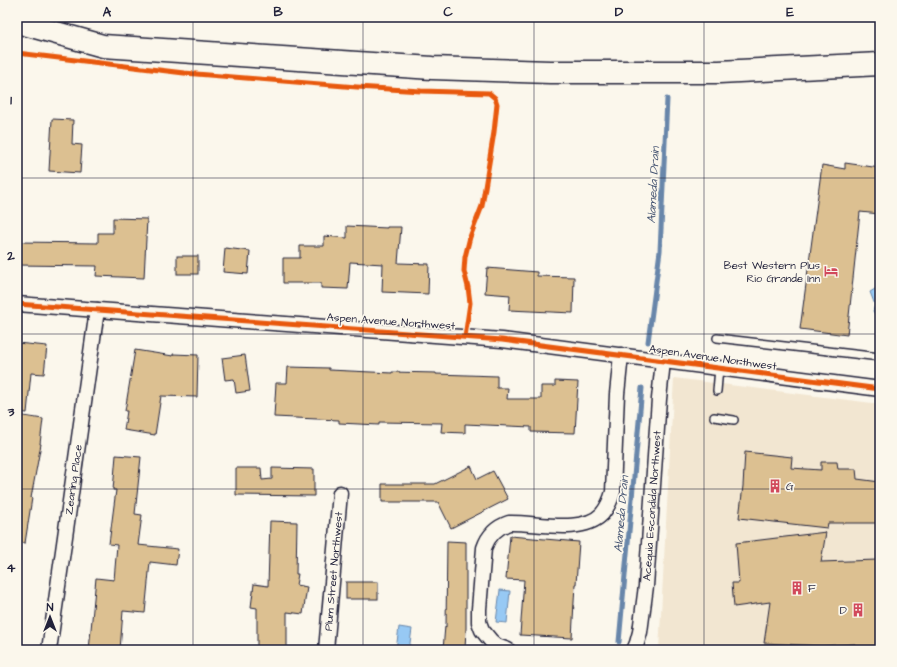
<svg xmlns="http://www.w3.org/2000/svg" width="897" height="667" font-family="'Architects Daughter',sans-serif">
<rect width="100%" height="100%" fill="#fbf7ec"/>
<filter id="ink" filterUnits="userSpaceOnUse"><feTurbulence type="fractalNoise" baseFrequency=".025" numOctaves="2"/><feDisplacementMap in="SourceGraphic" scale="8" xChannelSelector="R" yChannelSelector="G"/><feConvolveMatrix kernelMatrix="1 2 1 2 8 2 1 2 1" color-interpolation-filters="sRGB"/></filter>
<g filter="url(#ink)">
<!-- built -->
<polygon fill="#f2e6d1" points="674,378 880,404 880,650 659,650"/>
<!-- water -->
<g fill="#97c9f4" stroke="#6886aa">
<polygon points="880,286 880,320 879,321 873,311 875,305 870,292"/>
<polygon points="500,590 510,591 507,623 496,622"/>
<polygon points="399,627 412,629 409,650 396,650"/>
</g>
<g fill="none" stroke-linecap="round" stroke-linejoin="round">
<!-- stream -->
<g stroke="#6886aa" stroke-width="5">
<polyline points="648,342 660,251 667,99"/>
<polyline points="619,642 642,388"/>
</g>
</g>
<!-- building -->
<g fill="#dcc091" stroke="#22223b">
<polygon points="52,119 73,120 72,144 82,145 80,173 49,171"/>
<polygon points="845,163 880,168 880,214 860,212 847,335 800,329 822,165 845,169"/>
<polygon points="113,218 147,219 144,278 96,276 97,266 17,265 17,242 98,243 98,233 113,233"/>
<polygon points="347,226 387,228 387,227 401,227 398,263 429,264 428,294 382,292 383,264 350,262 348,289 321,288 321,283 283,283 283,258 300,258 300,246 324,246 324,236 347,238"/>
<polygon points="225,248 250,251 248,274 223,272"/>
<rect x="177" y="256" width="21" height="18"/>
<polygon points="487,268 537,272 537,276 574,277 573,313 509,310 510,295 485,293"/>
<polygon points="17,343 47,346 44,374 31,373 27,413 17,412"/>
<polygon points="135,350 173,356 173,354 198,355 197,397 161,396 155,435 124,430 127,411 125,411"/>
<polygon points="245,355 250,391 236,393 234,379 225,380 222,358"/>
<polygon points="288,367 329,368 329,370 392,373 392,372 436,373 436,374 497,376 497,388 508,388 507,399 541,399 541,386 555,386 555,381 578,382 575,433 531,432 531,427 465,424 465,433 441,432 442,423 379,422 379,425 339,423 339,420 274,417 276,383 287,383"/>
<polygon points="17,415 43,419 40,444 41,444 31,498 32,498 25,543 17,542"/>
<polygon points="745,452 792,457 791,468 821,470 821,462 837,462 838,469 856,469 857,479 880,482 880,523 828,523 827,528 739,518 743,486"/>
<polygon points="116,455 141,457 135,514 142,515 138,545 178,549 176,565 150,562 145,613 123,611 120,650 89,650 96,578 114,580 117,545 109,544 116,490 113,490"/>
<polygon points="471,466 477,479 493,471 508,499 451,528 438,502 382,502 382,484 435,484"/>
<polygon points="236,468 261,468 262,480 272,479 272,468 314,469 314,496 236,495"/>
<polygon points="270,521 297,522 296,574 298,574 296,585 307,587 303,614 287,612 287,650 257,650 257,608 251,607 254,584 268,586"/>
<polygon points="826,532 821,562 877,560 880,628 880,634 878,634 879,649 856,650 855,644 822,646 764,643 770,602 734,607 732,583 739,583 736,543"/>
<polygon points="510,536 579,542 576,584 575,584 572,638 520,635 524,580 506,579"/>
<polygon points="447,541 466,542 466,628 465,650 443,650 445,626 446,627"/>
<rect x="346" y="582" width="32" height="17"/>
</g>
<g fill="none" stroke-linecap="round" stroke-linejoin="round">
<!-- lane casing -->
<g stroke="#22223b" stroke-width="10">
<g id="lane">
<polyline points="717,338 880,357"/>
<polyline points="717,391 719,368"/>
<polyline points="714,417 734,420"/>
</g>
</g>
<!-- street casing -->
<g stroke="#22223b" stroke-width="17">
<g id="street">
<polyline points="17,304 502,340 880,389"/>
<path id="s1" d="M49,650l48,-340"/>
<path id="s2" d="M326,650l14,-157"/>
<path d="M508,650l-11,-4 -6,-5 -9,-11 -3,-8v-13l5,-61c4,-12 13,-21 25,-25 26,-1 73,12 93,-9 5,-6 9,-15 11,-22l4,-98 4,-39"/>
<path id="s3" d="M634,650l3,-7 3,-11 6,-46 13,-187 4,-38"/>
</g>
</g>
<!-- highway casing -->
<g stroke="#22223b" stroke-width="25">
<polyline id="highway" points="17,22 103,46 432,68 550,72 719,72 880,64"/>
</g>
<!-- lane -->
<use href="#lane" stroke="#fbf7ec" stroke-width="7"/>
<!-- street -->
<use href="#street" stroke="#fbf7ec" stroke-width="14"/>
<!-- highway -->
<use href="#highway" stroke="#fbf7ec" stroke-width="22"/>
<!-- cycleway casing -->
<g stroke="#fbf7ec" stroke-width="8">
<g id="cycleway">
<polyline points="17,53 184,73 357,87 421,91 489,93 495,98 497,104 494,132 482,206 470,237 465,257 464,271 468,287 470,303 465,337"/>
<polyline points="17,304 502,340 880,389"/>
</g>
</g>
<!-- cycleway -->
<use href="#cycleway" stroke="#e8590c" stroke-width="5"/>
</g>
</g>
<!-- grid -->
<path fill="none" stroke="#22223b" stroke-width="1" stroke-opacity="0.55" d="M193,17v633M363,17v633M534,17v633M704,17v633M17,178h863M17,334h863M17,489h863"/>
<!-- icons -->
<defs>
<g id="hotel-bare" transform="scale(1.08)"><path d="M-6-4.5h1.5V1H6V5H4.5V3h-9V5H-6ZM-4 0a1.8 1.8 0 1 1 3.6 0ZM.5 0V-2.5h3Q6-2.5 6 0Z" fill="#d1495b" stroke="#fbf7ec" stroke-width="2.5" paint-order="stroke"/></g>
<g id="building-bare" transform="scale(1.08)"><path d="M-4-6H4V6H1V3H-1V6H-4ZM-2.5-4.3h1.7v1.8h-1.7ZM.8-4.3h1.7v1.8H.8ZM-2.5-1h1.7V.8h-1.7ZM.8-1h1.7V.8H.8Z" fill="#d1495b" stroke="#fbf7ec" stroke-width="2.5" paint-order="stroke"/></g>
</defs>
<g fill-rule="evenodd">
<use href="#hotel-bare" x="831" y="271"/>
<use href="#building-bare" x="775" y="486"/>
<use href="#building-bare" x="797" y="588"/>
<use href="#building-bare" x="858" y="610"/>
</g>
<g text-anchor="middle" stroke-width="3.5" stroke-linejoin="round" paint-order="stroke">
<!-- poi labels -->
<g font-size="11" fill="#22223b" stroke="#fbf7ec" text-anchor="end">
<text x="820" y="269">Best Western Plus<tspan x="820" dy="13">Rio Grande Inn</tspan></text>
<text x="786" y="490" text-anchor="start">G</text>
<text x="808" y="592" text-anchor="start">F</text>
<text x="847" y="614">D</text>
</g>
<!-- street labels -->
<g font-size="11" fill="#22223b" stroke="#fbf7ec">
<text transform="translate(391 321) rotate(4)" y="4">Aspen Avenue Northwest</text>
<text transform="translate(713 357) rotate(8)" y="4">Aspen Avenue Northwest</text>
<text dy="4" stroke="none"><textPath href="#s1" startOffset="172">Zearing Place</textPath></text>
<text dy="4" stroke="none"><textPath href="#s3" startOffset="146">Acequia Escondida Northwest</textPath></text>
<text dy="4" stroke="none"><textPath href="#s2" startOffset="79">Plum Street Northwest</textPath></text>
</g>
<!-- water labels -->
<g font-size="12" font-style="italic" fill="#455472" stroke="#fbf7ec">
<text transform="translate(653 185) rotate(-87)" y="4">Alameda Drain</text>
<text transform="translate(621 514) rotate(-85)" y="4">Alameda Drain</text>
</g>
</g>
<!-- margin -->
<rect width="897" height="667" fill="none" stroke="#fbf7ec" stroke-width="44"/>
<!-- north arrow -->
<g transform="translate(50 617)" stroke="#fbf7ec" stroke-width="3" paint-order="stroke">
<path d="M0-3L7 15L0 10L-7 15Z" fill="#22223b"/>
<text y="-6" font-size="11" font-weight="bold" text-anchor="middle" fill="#22223b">N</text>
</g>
<rect x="22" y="22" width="853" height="623" fill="none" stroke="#22223b" stroke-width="1.5"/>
<g font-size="13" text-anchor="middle" font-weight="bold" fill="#22223b">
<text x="107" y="16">A</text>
<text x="278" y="16">B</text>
<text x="448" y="16">C</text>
<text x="619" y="16">D</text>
<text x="790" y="16">E</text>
<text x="11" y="104">1</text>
<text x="11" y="260">2</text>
<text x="11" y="416">3</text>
<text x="11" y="572">4</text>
</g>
</svg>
